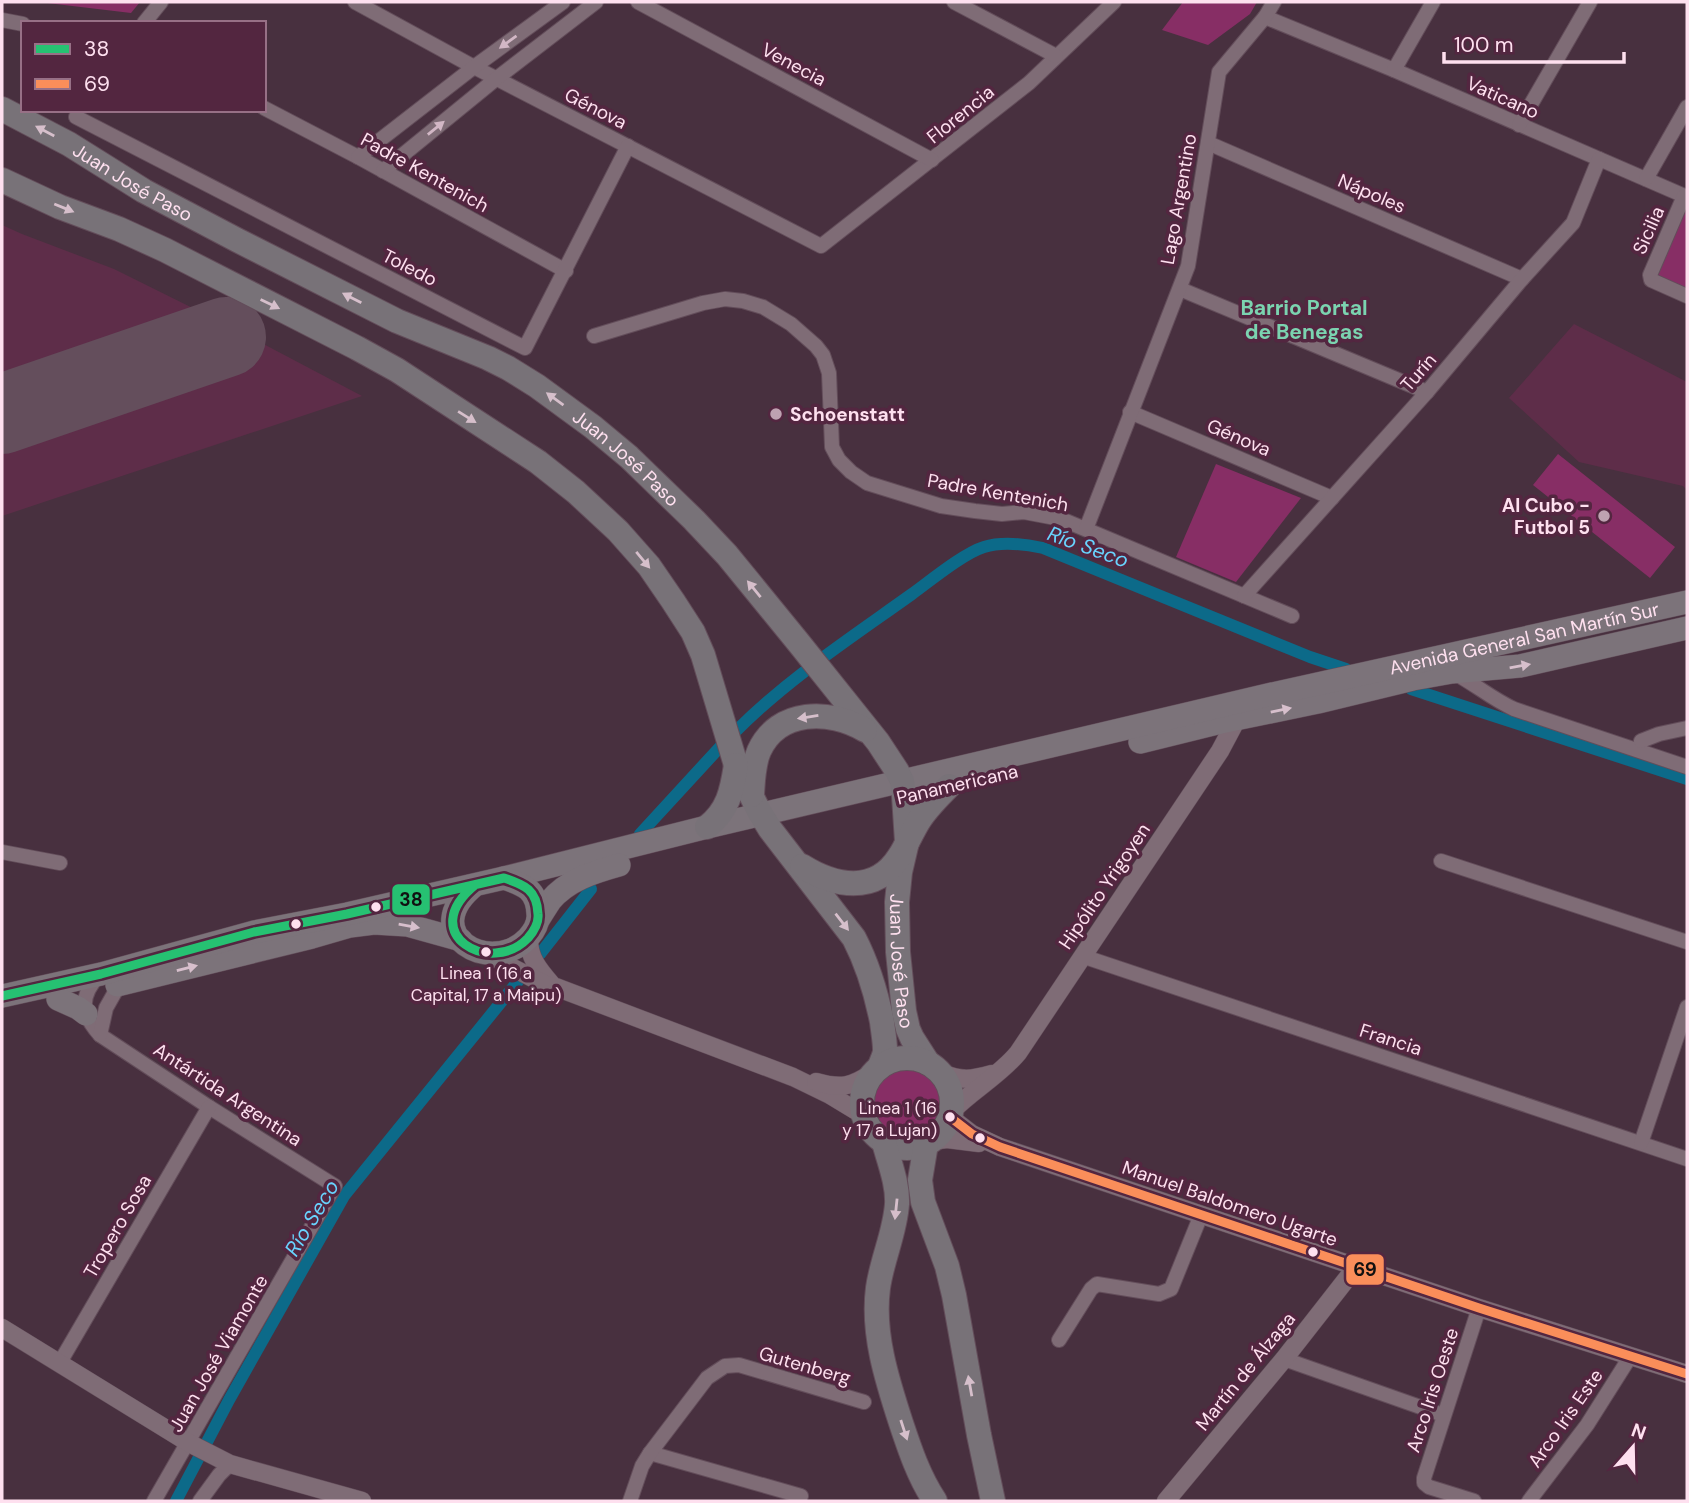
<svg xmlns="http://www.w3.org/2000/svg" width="1689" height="1503" font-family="'DM Sans',sans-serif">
<rect width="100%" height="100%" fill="#48303f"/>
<!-- built -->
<g fill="#5e2d49">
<polygon points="2,225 22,234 114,269 241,332 362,396 2,516"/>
<polygon points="1574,324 1687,382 1687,490 1683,486 1579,462 1509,398"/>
</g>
<!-- green -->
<g fill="#872e65">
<polygon points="39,2 140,2 131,13"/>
<polygon points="1183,2 1257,2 1250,14 1208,45 1162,30"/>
<polygon points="1687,197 1687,296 1651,280"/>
<polygon points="1558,454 1675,547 1650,578 1533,485"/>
<polygon points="1216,464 1301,498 1236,582 1176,557"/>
<circle cx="906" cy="1102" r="37"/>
</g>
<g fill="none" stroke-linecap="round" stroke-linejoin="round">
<!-- canal -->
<g stroke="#0c6a89" stroke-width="12">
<polyline points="1411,689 1687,779"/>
<path d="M737,730c52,-52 115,-93 175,-136 18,-13 52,-41 72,-47 19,-6 40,-3 59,1l267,109 36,12"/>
<polyline points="640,834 720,747"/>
<polyline points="540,954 591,889"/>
<polyline points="176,1501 229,1400 344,1196 519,980"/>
</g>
<!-- runway -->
<polyline stroke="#644e5c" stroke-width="80" points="2,414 226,337"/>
<!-- minor casing -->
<g stroke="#634d5a" stroke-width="16">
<g id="minor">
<polyline points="355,2 474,67 821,246 1029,83 1114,2"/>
<polyline points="638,2 932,160"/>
<polyline points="954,2 1056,56"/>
<polyline points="1265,17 1394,70 1687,197"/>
<polyline points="2,20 23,24"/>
<polyline points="144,23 161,2"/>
<polyline points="1394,70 1433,2"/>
<polyline points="264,108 358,157 566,271"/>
<polyline points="76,117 525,348 628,146"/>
<polyline points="1519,125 1590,2"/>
<polyline points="1208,143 1522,279"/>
<polyline points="358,157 474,67 563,2"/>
<polyline points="383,171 497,78 596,2"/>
<polyline points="1646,179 1687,107"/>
<polyline points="1684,196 1650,275 1651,280 1687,296"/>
<polyline points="1180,289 1427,392"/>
<polyline points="594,336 703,303 725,299 743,301 763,307 791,324 816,346 823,355 829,373 832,447 839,460 851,472 867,483 941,506 975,511 1002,514 1024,512 1061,519 1292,616"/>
<polyline points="1130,412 1332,498"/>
<polyline points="1086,529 1188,266 1219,72 1265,17 1274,2"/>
<polyline points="1244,596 1427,392 1522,279 1573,223 1599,159"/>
<path d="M1456,674c20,11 38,26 58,35l173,58"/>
<polyline points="1641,741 1659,734 1687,728"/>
<polyline points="2,852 60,863"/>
<polyline points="1441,861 1687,942"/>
<polyline points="1082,956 1687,1159"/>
<path d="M99,975c-20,22 -18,39 1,60l109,72 126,79 -181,315"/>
<polyline points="100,1035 106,1008 119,985"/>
<polyline points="1641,1143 1687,1007"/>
<polyline points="1059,1340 1091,1289 1097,1284 1159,1294 1171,1289 1201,1215"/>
<polyline points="1284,1359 1443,1415"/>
<polyline points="59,1364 209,1107"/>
<polyline points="650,1453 801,1496"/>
<polyline points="200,1501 219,1475 230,1464"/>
<polyline points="630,1501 642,1466 650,1453 707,1378 725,1366 739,1365 864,1402"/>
<polyline points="1474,1501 1429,1487 1424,1483 1424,1478 1479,1308"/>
<polyline points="1529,1501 1587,1425 1630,1357"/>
</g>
</g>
<!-- tertiary casing -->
<g stroke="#634d5a" stroke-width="19">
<g id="tertiary">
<path d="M529,937c-1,21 11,34 24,49l240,91 37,18 33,20"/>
<polyline points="484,953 550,987"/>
<path d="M941,1073c22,8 29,7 51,1"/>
<path d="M816,1082c25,7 35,5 56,-9"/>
<path d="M951,1112c21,-22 48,-36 67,-59l202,-302 17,-32"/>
<polyline points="950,1117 972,1134 1000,1147 1479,1308 1687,1374"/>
<polyline points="931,1141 947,1139 979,1143"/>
<polyline points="2,1328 189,1443 230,1464 362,1501"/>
<polyline points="1166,1501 1284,1359 1356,1267"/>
</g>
</g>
<!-- primary casing -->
<g stroke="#634d5a" stroke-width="24">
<g id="primary">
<polyline points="1140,742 1221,722 1318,702 1413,679 1452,672 1520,666 1687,628"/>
<path id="s1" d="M504,878l203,-51 565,-133 415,-92"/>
<path d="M538,920c4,-6 8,-13 12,-19 17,-21 44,-29 69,-36"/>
<polyline points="117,985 312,937 350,926 374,923 407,925 461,940"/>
<path d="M2,996l99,-22 153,-42 93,-18 157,-36c21,7 33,12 34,36 1,9 -4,17 -10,24 -37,39 -113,-4 -53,-53"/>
<polyline points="58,999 78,1008 86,1014"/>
</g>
</g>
<!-- trunk casing -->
<g stroke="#634d5a" stroke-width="26">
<g id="trunk">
<path id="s2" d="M2,109l67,35 75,47 93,49 160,81 91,37 20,10 29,18 56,41 36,30 65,63 33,35 71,87 80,100 19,29 5,10 2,15 3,46 -7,30 -3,30 1,50 6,59 4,18 4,9 16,25"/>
<path d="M2,180l58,27 59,22 46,21 192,98 40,22 141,92 38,30 42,39 31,35 24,35 20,31 10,23 33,110 23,46 11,18 84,109c14,27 22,54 28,84 1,9 3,19 3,28 0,5 -3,10 -5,16"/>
<path d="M752,795c1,-15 1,-30 7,-44 19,-42 71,-42 106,-21"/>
<path d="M707,827c21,-16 25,-36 29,-62"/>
<path d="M802,866c32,20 73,29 97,-9 8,-12 13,-26 21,-38 8,-12 19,-23 29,-33"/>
<circle cx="907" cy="1103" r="45"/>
<path d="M884,1142c5,20 14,41 13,62 -2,29 -15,55 -19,84 -6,45 9,92 23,135 9,27 18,54 34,78"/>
<polyline points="926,1144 920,1180 923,1202 947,1266 954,1295 979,1435 993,1501"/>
</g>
</g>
<!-- minor -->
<use href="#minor" stroke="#7f6c76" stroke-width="14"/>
<!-- tertiary -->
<use href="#tertiary" stroke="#7f6c76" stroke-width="18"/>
<!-- primary -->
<use href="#primary" stroke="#7c737a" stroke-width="23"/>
<!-- trunk -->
<use href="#trunk" stroke="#787278" stroke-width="24"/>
<!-- bus-1 casing -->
<g stroke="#532640" stroke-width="14">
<path id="bus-1" d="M2,996l99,-22 153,-42 93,-18 157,-36c21,7 33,12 34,36 1,9 -4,17 -10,24 -37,39 -113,-4 -53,-53"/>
</g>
<!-- bus-2 casing -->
<g stroke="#532640" stroke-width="14">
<polyline id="bus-2" points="950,1117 972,1134 1000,1147 1479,1308 1687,1374"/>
</g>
<!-- bus-1 -->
<use href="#bus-1" stroke="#26c172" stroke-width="9"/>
<!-- bus-2 -->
<use href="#bus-2" stroke="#fa8e5a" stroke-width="9"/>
</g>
<!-- one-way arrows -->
<defs><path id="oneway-solid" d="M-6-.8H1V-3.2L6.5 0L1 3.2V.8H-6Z" transform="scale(1.75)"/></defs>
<g fill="#d2b7c5">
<use href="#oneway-solid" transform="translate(508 42) rotate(144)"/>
<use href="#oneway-solid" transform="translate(436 128) rotate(-39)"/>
</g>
<g fill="#d6bfcb">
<use href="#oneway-solid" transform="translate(45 131) rotate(-152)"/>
<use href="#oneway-solid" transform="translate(64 208) rotate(22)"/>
<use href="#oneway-solid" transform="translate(352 298) rotate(-153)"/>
<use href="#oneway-solid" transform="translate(270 304) rotate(26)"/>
<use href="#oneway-solid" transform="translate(555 399) rotate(-144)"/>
<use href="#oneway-solid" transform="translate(467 417) rotate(32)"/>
<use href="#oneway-solid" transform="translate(643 560) rotate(50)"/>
<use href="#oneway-solid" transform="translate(754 589) rotate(-129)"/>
<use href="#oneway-solid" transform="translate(808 717) rotate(171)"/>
<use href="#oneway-solid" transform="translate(842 922) rotate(52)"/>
<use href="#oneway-solid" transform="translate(896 1209) rotate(96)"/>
<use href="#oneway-solid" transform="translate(970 1386) rotate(-100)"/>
<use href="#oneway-solid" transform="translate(904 1430) rotate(72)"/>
</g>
<g fill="#d7bfcc">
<use href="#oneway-solid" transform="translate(1520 666) rotate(-10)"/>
<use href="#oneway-solid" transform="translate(1281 710) rotate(-12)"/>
<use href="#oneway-solid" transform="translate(409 926) rotate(10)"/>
<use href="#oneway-solid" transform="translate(187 968) rotate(-14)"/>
</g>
<!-- markers -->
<g fill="#bea2b1" stroke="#532640" stroke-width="2.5">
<circle cx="776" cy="414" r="7"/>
<circle cx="1604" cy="516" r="7"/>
</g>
<g fill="#fee0ef" stroke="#532640" stroke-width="2.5">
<circle cx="376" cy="907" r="6"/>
<circle cx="296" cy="924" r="6"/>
<circle cx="486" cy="952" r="6"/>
<circle cx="950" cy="1117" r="6"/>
<circle cx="980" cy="1138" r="6"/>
<circle cx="1313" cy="1252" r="6"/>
</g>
<g text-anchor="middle" stroke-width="7" stroke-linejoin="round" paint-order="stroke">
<!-- bus labels -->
<g font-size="17" fill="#fee0ef" stroke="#532640">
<text x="486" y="979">Linea 1 (16 a<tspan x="486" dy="22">Capital, 17 a Maipu)</tspan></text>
<text x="937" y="1114" text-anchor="end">Linea 1 (16<tspan x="937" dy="22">y 17 a Lujan)</tspan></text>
</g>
<!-- street labels -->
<g font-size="19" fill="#fee0ef" stroke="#532640">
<text transform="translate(794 64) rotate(28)" y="7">Venecia</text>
<text transform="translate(1503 97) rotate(24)" y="7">Vaticano</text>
<text transform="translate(596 108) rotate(27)" y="7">Génova</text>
<text transform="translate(960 114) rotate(-39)" y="7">Florencia</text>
<text transform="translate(425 172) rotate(29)" y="7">Padre Kentenich</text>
<text dy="7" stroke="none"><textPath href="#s2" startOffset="150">Juan José Paso</textPath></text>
<text transform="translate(1372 193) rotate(23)" y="7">Nápoles</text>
<text transform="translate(1178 199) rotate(-80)" y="7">Lago Argentino</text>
<text transform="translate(1648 230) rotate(-66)" y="7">Sicilia</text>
<text transform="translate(410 267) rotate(27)" y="7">Toledo</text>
<text transform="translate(1418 372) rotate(-49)" y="7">Turín</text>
<text transform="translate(1239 437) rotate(23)" y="7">Génova</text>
<text dy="7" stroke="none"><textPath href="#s2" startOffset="718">Juan José Paso</textPath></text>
<text transform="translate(998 492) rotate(10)" y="7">Padre Kentenich</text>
<text dy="7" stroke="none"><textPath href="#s1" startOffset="1048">Avenida General San Martín Sur</textPath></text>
<text transform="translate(957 784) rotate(-13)" y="7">Panamericana</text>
<text transform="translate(1104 886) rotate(-56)" y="7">Hipólito Yrigoyen</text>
<text dy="7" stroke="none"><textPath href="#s2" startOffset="1326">Juan José Paso</textPath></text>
<text transform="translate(1391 1039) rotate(18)" y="7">Francia</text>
<text transform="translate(228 1094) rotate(33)" y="7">Antártida Argentina</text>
<text transform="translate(1230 1203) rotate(19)" y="7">Manuel Baldomero Ugarte</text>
<text transform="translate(117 1226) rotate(-60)" y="7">Tropero Sosa</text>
<text transform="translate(218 1353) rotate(-60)" y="7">Juan José Viamonte</text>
<text transform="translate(805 1365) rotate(16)" y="7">Gutenberg</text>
<text transform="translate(1245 1371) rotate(-51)" y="7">Martín de Álzaga</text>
<text transform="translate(1432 1390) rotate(-72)" y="7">Arco Iris Oeste</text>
<text transform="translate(1565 1418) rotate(-55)" y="7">Arco Iris Este</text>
</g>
<!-- poi labels -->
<g font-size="19" font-weight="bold" fill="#fee0ef" stroke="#532640" text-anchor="start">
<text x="790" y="421">Schoenstatt</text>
<text x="1590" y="512" text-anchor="end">Al Cubo -<tspan x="1590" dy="22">Futbol 5</tspan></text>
</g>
<!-- neighbourhood labels -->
<g font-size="21" font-weight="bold" fill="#7bd3b0" stroke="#532640">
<text x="1304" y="315">Barrio Portal<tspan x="1304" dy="24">de Benegas</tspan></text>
</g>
<!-- water labels -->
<g font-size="21" font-style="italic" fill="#69d3fd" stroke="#532640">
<text transform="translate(1088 547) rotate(20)" y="7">Río Seco</text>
<text transform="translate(312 1218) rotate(-59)" y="7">Río Seco</text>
</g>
</g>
<g stroke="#532640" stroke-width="2.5">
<rect x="391" y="883" width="40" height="33" rx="7" fill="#26c172"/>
<rect x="1345" y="1253" width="40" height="33" rx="7" fill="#fa8e5a"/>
</g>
<g font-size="19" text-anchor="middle" font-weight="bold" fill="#111">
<text x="411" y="906">38</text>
<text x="1365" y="1276">69</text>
</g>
<!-- border -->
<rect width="1689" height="1503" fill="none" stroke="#fee0ef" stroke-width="7"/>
<!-- legend -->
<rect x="21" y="21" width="245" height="91" fill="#532640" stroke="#977086" stroke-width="2"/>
<rect x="35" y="44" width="35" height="10" fill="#26c172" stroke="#977086" stroke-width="2"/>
<text x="84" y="56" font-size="21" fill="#fee0ef">38</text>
<rect x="35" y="79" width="35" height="10" fill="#fa8e5a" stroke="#977086" stroke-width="2"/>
<text x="84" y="91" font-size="21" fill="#fee0ef">69</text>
<!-- north arrow -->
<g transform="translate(1633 1447) rotate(20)" stroke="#532640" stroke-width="5" paint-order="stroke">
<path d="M0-5L12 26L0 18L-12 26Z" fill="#fee0ef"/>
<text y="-10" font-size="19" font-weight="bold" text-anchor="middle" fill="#fee0ef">N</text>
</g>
<!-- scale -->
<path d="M1444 52v10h180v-10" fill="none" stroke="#fee0ef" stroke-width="3.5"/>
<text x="1454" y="52" font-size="21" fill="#fee0ef" stroke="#532640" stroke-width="5" paint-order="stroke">100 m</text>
</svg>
